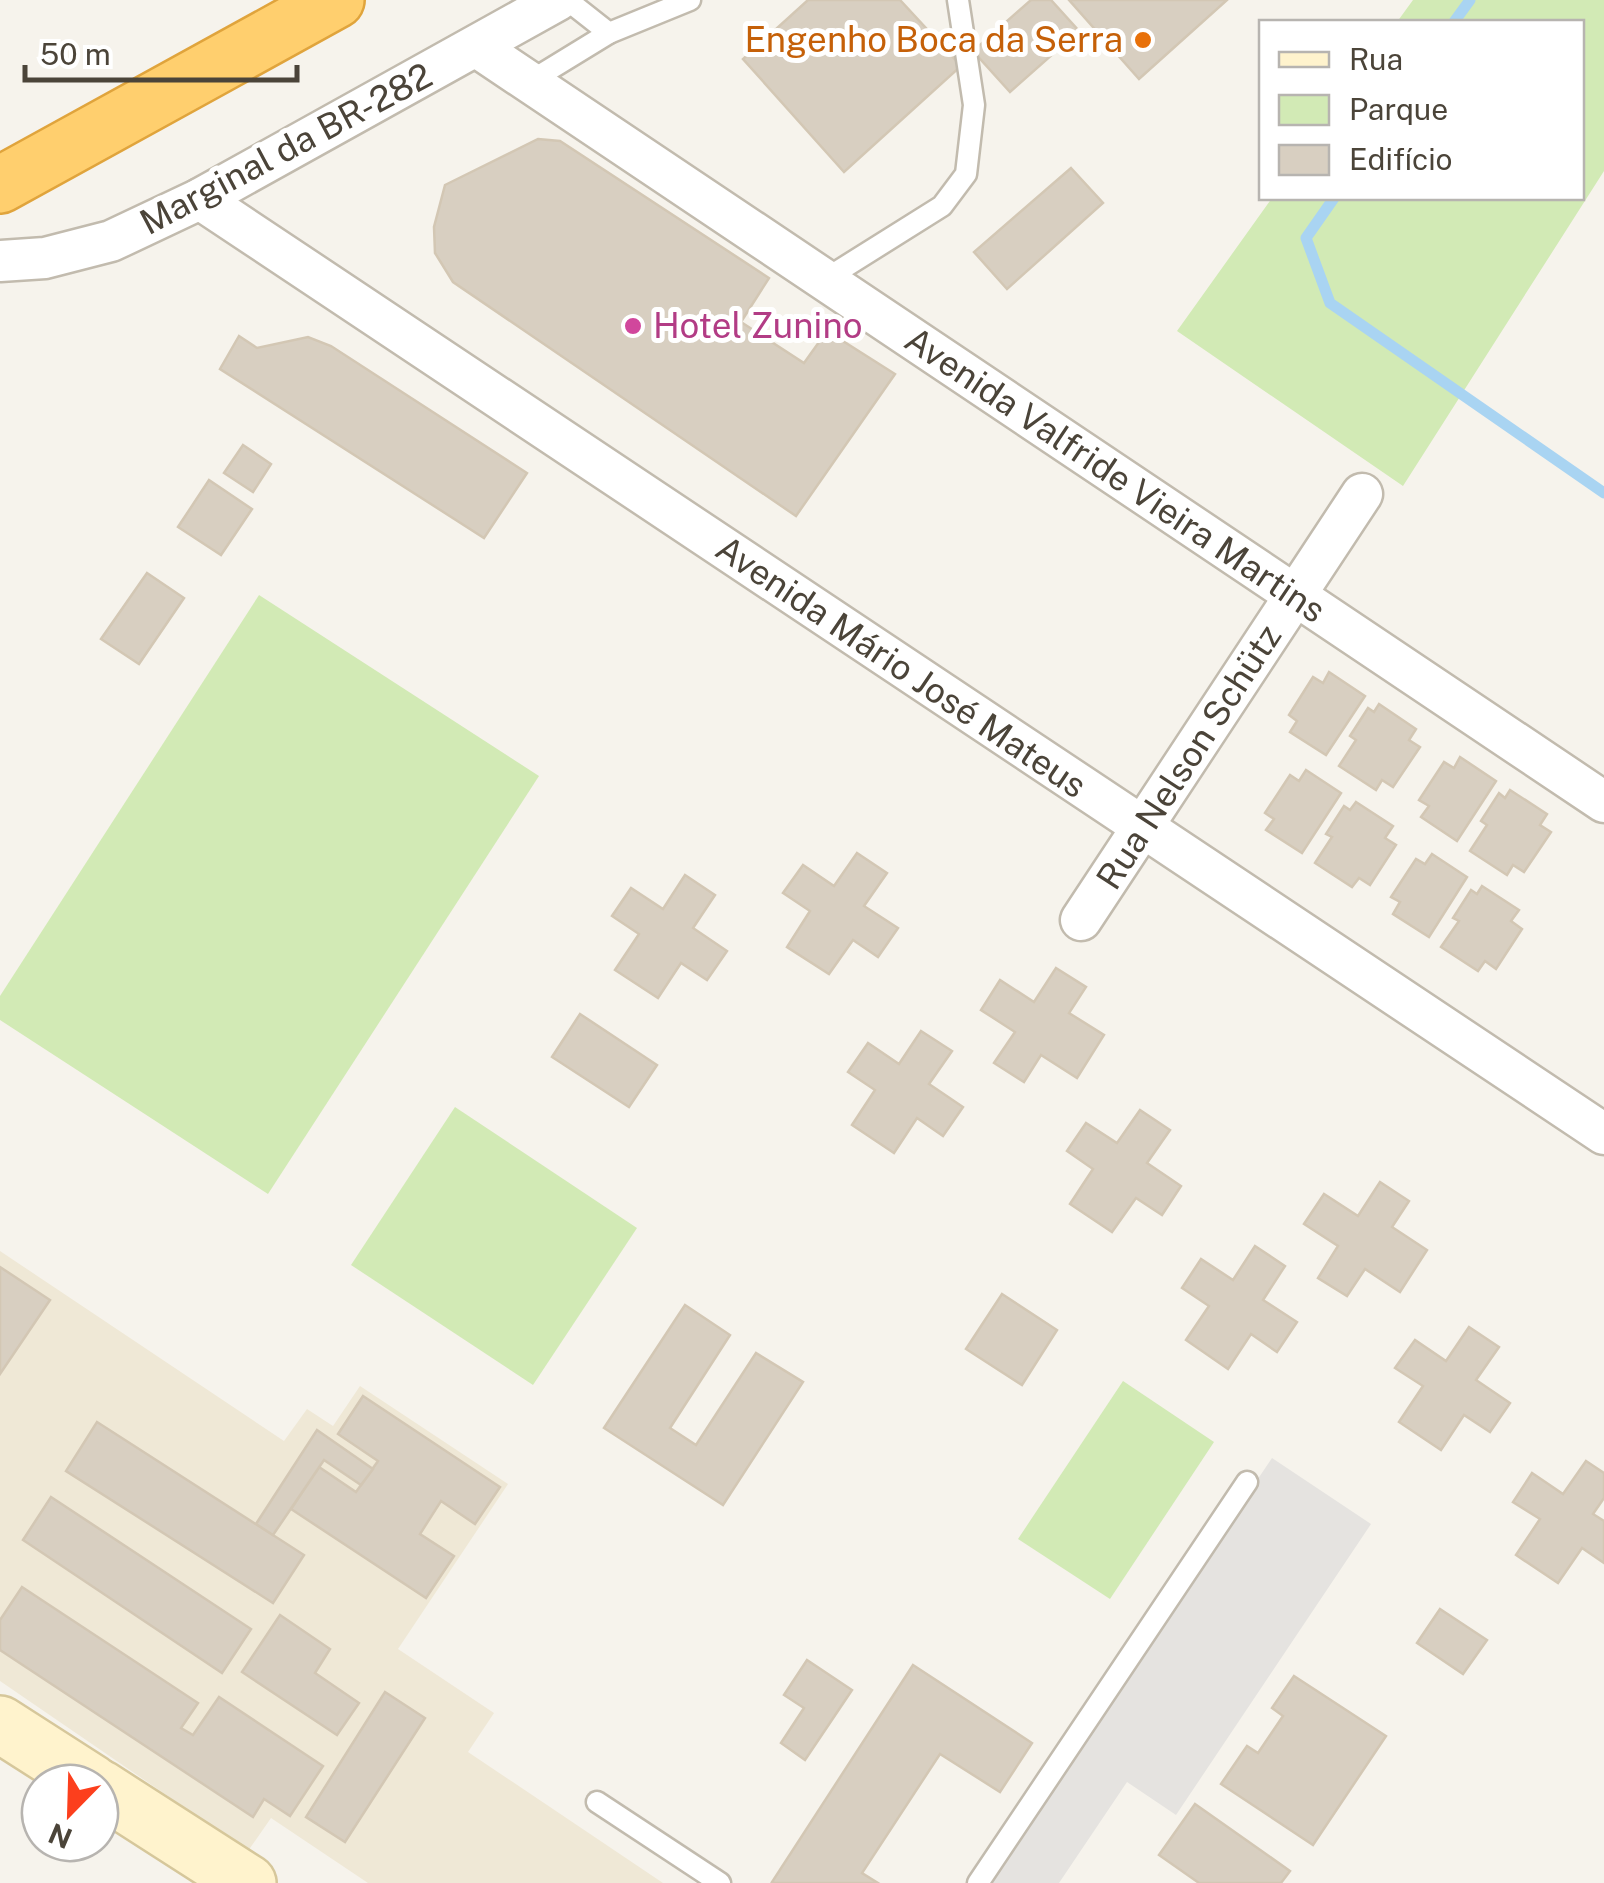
<svg xmlns="http://www.w3.org/2000/svg" width="1604" height="1883" font-family="'Public Sans',sans-serif">
<rect width="100%" height="100%" fill="#f6f3ec"/>
<!-- education -->
<polygon fill="#efe8d6" points="0,1251 284,1441 307,1409 333,1426 360,1386 508,1484 398,1649 494,1713 468,1752 663,1883 368,1883 271,1818 248,1851 0,1681"/>
<!-- green -->
<g fill="#d2eab5">
<polygon points="1413,0 1604,0 1604,171 1403,486 1177,331 1272,198 1582,198 1582,22 1397,22"/>
<polygon points="259,595 539,776 268,1194 0,1020 0,996"/>
<polygon points="455,1107 637,1228 533,1385 351,1265"/>
<polygon points="1123,1381 1214,1442 1110,1599 1018,1539"/>
</g>
<!-- parking -->
<polygon fill="#e5e3e0" points="1272,1458 1371,1524 1176,1815 1127,1782 1059,1883 986,1883"/>
<g fill="none" stroke-linecap="round" stroke-linejoin="round">
<!-- stream -->
<g stroke="#a9d4f2" stroke-width="11">
<polyline points="1454,22 1470,0"/>
<polyline points="1334,198 1306,238 1330,303 1604,493"/>
</g>
</g>
<!-- building -->
<g fill="#d8cfc1" stroke="#d3c7b4" stroke-width="2.5">
<polygon points="808,0 900,0 961,66 844,172 743,59"/>
<polygon points="1031,0 1051,0 1079,31 1010,92 973,51"/>
<polygon points="1069,0 1227,0 1139,79"/>
<polygon points="538,139 560,141 769,278 741,322 804,363 827,331 895,374 796,516 453,282 435,253 434,227 445,185"/>
<polygon points="1071,168 1103,203 1007,289 974,252"/>
<polygon points="239,336 257,348 308,337 331,346 527,473 484,538 220,369"/>
<polygon points="243,445 271,464 253,492 224,473"/>
<polygon points="209,480 252,509 221,555 178,527"/>
<polygon points="147,573 184,598 139,664 101,639"/>
<polygon points="1329,672 1365,696 1326,755 1290,732 1297,721 1289,715 1313,677 1323,683"/>
<polygon points="1379,704 1416,729 1409,740 1420,747 1393,787 1382,780 1376,790 1339,766 1356,740 1350,736 1368,708 1374,712"/>
<polygon points="1460,757 1496,781 1457,841 1421,817 1429,806 1419,800 1444,762 1454,768"/>
<polygon points="1306,770 1341,793 1302,853 1266,830 1274,819 1265,813 1290,775 1299,781"/>
<polygon points="1510,790 1547,814 1540,825 1551,832 1524,872 1513,865 1507,875 1470,851 1487,825 1481,821 1499,793 1505,798"/>
<polygon points="1356,802 1393,826 1385,838 1396,845 1370,885 1359,878 1352,887 1315,863 1332,837 1326,834 1344,806 1350,810"/>
<polygon points="857,853 887,873 864,906 898,928 878,957 853,940 829,974 787,947 810,911 783,893 803,865 834,886"/>
<polygon points="1432,854 1467,877 1429,937 1393,914 1400,902 1391,897 1416,859 1425,864"/>
<polygon points="685,875 715,895 693,928 727,951 707,980 681,963 658,998 615,970 639,934 612,916 631,888 663,909"/>
<polygon points="1482,886 1519,910 1511,921 1522,929 1496,969 1485,961 1478,971 1441,947 1459,921 1453,918 1471,890 1477,894"/>
<polygon points="1056,968 1086,987 1069,1013 1104,1035 1077,1078 1041,1055 1024,1082 994,1063 1015,1032 981,1010 1000,980 1034,1002"/>
<polygon points="580,1014 657,1065 629,1107 552,1057"/>
<polygon points="921,1031 952,1051 929,1084 963,1107 943,1136 917,1118 894,1153 852,1125 875,1090 848,1072 868,1043 899,1064"/>
<polygon points="1140,1110 1170,1130 1147,1163 1181,1186 1162,1215 1136,1198 1112,1232 1070,1204 1093,1169 1067,1151 1086,1123 1117,1143"/>
<polygon points="1380,1182 1409,1201 1392,1227 1427,1250 1400,1292 1365,1269 1347,1296 1318,1278 1338,1246 1304,1224 1324,1194 1358,1216"/>
<polygon points="1255,1246 1285,1266 1263,1300 1297,1322 1277,1352 1251,1334 1228,1369 1186,1340 1209,1306 1182,1288 1201,1259 1233,1280"/>
<polygon points="0,1267 50,1300 0,1374"/>
<polygon points="1002,1294 1057,1330 1022,1385 966,1349"/>
<polygon points="685,1305 730,1335 670,1428 696,1445 756,1353 803,1382 723,1505 604,1428"/>
<polygon points="1469,1327 1499,1347 1476,1380 1510,1403 1490,1432 1464,1415 1441,1450 1399,1422 1423,1386 1395,1368 1415,1340 1446,1361"/>
<polygon points="363,1396 500,1487 475,1524 441,1501 420,1534 454,1556 426,1598 291,1509 319,1467 356,1492 378,1461 338,1434"/>
<polygon points="97,1422 304,1555 273,1603 66,1471"/>
<polygon points="317,1430 373,1469 361,1485 324,1460 273,1535 256,1524"/>
<polygon points="1586,1461 1604,1473 1604,1498 1593,1514 1604,1521 1604,1563 1582,1548 1558,1583 1516,1555 1540,1519 1513,1502 1532,1473 1563,1494"/>
<polygon points="51,1497 251,1629 222,1673 23,1540"/>
<polygon points="22,1587 198,1703 181,1728 193,1735 219,1697 323,1766 290,1816 264,1799 253,1817 0,1650 0,1620"/>
<polygon points="1440,1609 1487,1640 1463,1674 1417,1643"/>
<polygon points="280,1615 330,1649 315,1673 359,1703 337,1735 242,1672"/>
<polygon points="807,1660 852,1690 805,1760 781,1743 804,1708 784,1695"/>
<polygon points="913,1665 1032,1743 1000,1792 940,1754 862,1873 878,1883 775,1883 772,1882"/>
<polygon points="1294,1676 1386,1736 1313,1845 1221,1784 1247,1746 1258,1753 1283,1716 1272,1708"/>
<polygon points="385,1692 425,1718 345,1842 306,1817"/>
<polygon points="1195,1804 1290,1871 1281,1883 1199,1883 1159,1855"/>
</g>
<g fill="none" stroke-linecap="round" stroke-linejoin="round">
<!-- lane casing -->
<g stroke="#c2bbae" stroke-width="25">
<g id="lane">
<polyline points="567,0 609,33 690,0"/>
<polyline points="529,82 609,33"/>
<polyline points="824,280 942,206 966,174 974,105 958,0"/>
<polyline points="597,1802 720,1883"/>
<polyline points="978,1883 1247,1482"/>
</g>
</g>
<!-- street casing -->
<g stroke="#c2bbae" stroke-width="45">
<g id="street">
<polyline points="477,47 1604,802"/>
<polyline points="200,199 1604,1134"/>
<polyline points="0,261 45,258 111,241 200,199 558,0"/>
<polyline points="1081,920 1362,494"/>
</g>
</g>
<!-- secondary casing -->
<g stroke="#d6c79b" stroke-width="60">
<g id="secondary">
<polyline points="0,1724 92,1783"/>
<polyline points="100,1788 248,1883"/>
</g>
</g>
<!-- highway casing -->
<g stroke="#e0a43c" stroke-width="60">
<polyline id="highway" points="0,185 336,0"/>
</g>
<!-- lane -->
<use href="#lane" stroke="#fff" stroke-width="20"/>
<!-- street -->
<use href="#street" stroke="#fff" stroke-width="40"/>
<!-- secondary -->
<use href="#secondary" stroke="#fff3cd" stroke-width="55"/>
<!-- highway -->
<use href="#highway" stroke="#ffcf6e" stroke-width="55"/>
</g>
<!-- markers -->
<circle fill="#e8710a" stroke="#fff" stroke-width="4" cx="1143" cy="40" r="10"/>
<circle fill="#d1479c" stroke="#fff" stroke-width="4" cx="633" cy="326" r="10"/>
<g text-anchor="middle" stroke-width="10" stroke-linejoin="round" paint-order="stroke">
<!-- food labels -->
<g font-size="35" fill="#c56008" stroke="#fff" text-anchor="end">
<text x="1123" y="52">Engenho Boca da Serra</text>
</g>
<!-- street labels -->
<g font-size="35" fill="#4b4439" stroke="#fff">
<text transform="translate(286 149) rotate(-28)" y="12">Marginal da BR-282</text>
<text transform="translate(1115 475) rotate(34)" y="12">Avenida Valfride Vieira Martins</text>
<text transform="translate(901 667) rotate(34)" y="12">Avenida Mário José Mateus</text>
<text transform="translate(1189 757) rotate(-57)" y="12">Rua Nelson Schütz</text>
</g>
<!-- hotel labels -->
<g font-size="35" fill="#b23c85" stroke="#fff" text-anchor="start">
<text x="653" y="338">Hotel Zunino</text>
</g>
</g>
<!-- legend -->
<rect x="1259" y="20" width="325" height="180" fill="#ffffff" stroke="#b7b4b0" stroke-width="2.5"/>
<rect x="1279" y="52" width="50" height="15" fill="#fff3cd" stroke="#b7b4b0" stroke-width="2.5"/>
<text x="1349" y="70" font-size="30" fill="#4b4439">Rua</text>
<rect x="1279" y="95" width="50" height="30" fill="#d2eab5" stroke="#b7b4b0" stroke-width="2.5"/>
<text x="1349" y="120" font-size="30" fill="#4b4439">Parque</text>
<rect x="1279" y="145" width="50" height="30" fill="#d8cfc1" stroke="#b7b4b0" stroke-width="2.5"/>
<text x="1349" y="170" font-size="30" fill="#4b4439">Edifício</text>
<!-- north arrow -->
<g transform="translate(70 1813) rotate(203)"><circle r="48" fill="#ffffff" stroke="#b7b4b0" stroke-width="2.5"/>
<path d="M0-8L18 38L0 25L-18 38Z" fill="#fc3f1d"/>
<text y="-15" font-size="28" font-weight="bold" text-anchor="middle" fill="#4b4439">N</text>
</g>
<!-- scale -->
<path d="M25 65v15h272v-15" fill="none" stroke="#4b4439" stroke-width="5"/>
<text x="40" y="65" font-size="30" fill="#4b4439" stroke="#ffffff" stroke-width="8" paint-order="stroke">50 m</text>
</svg>
